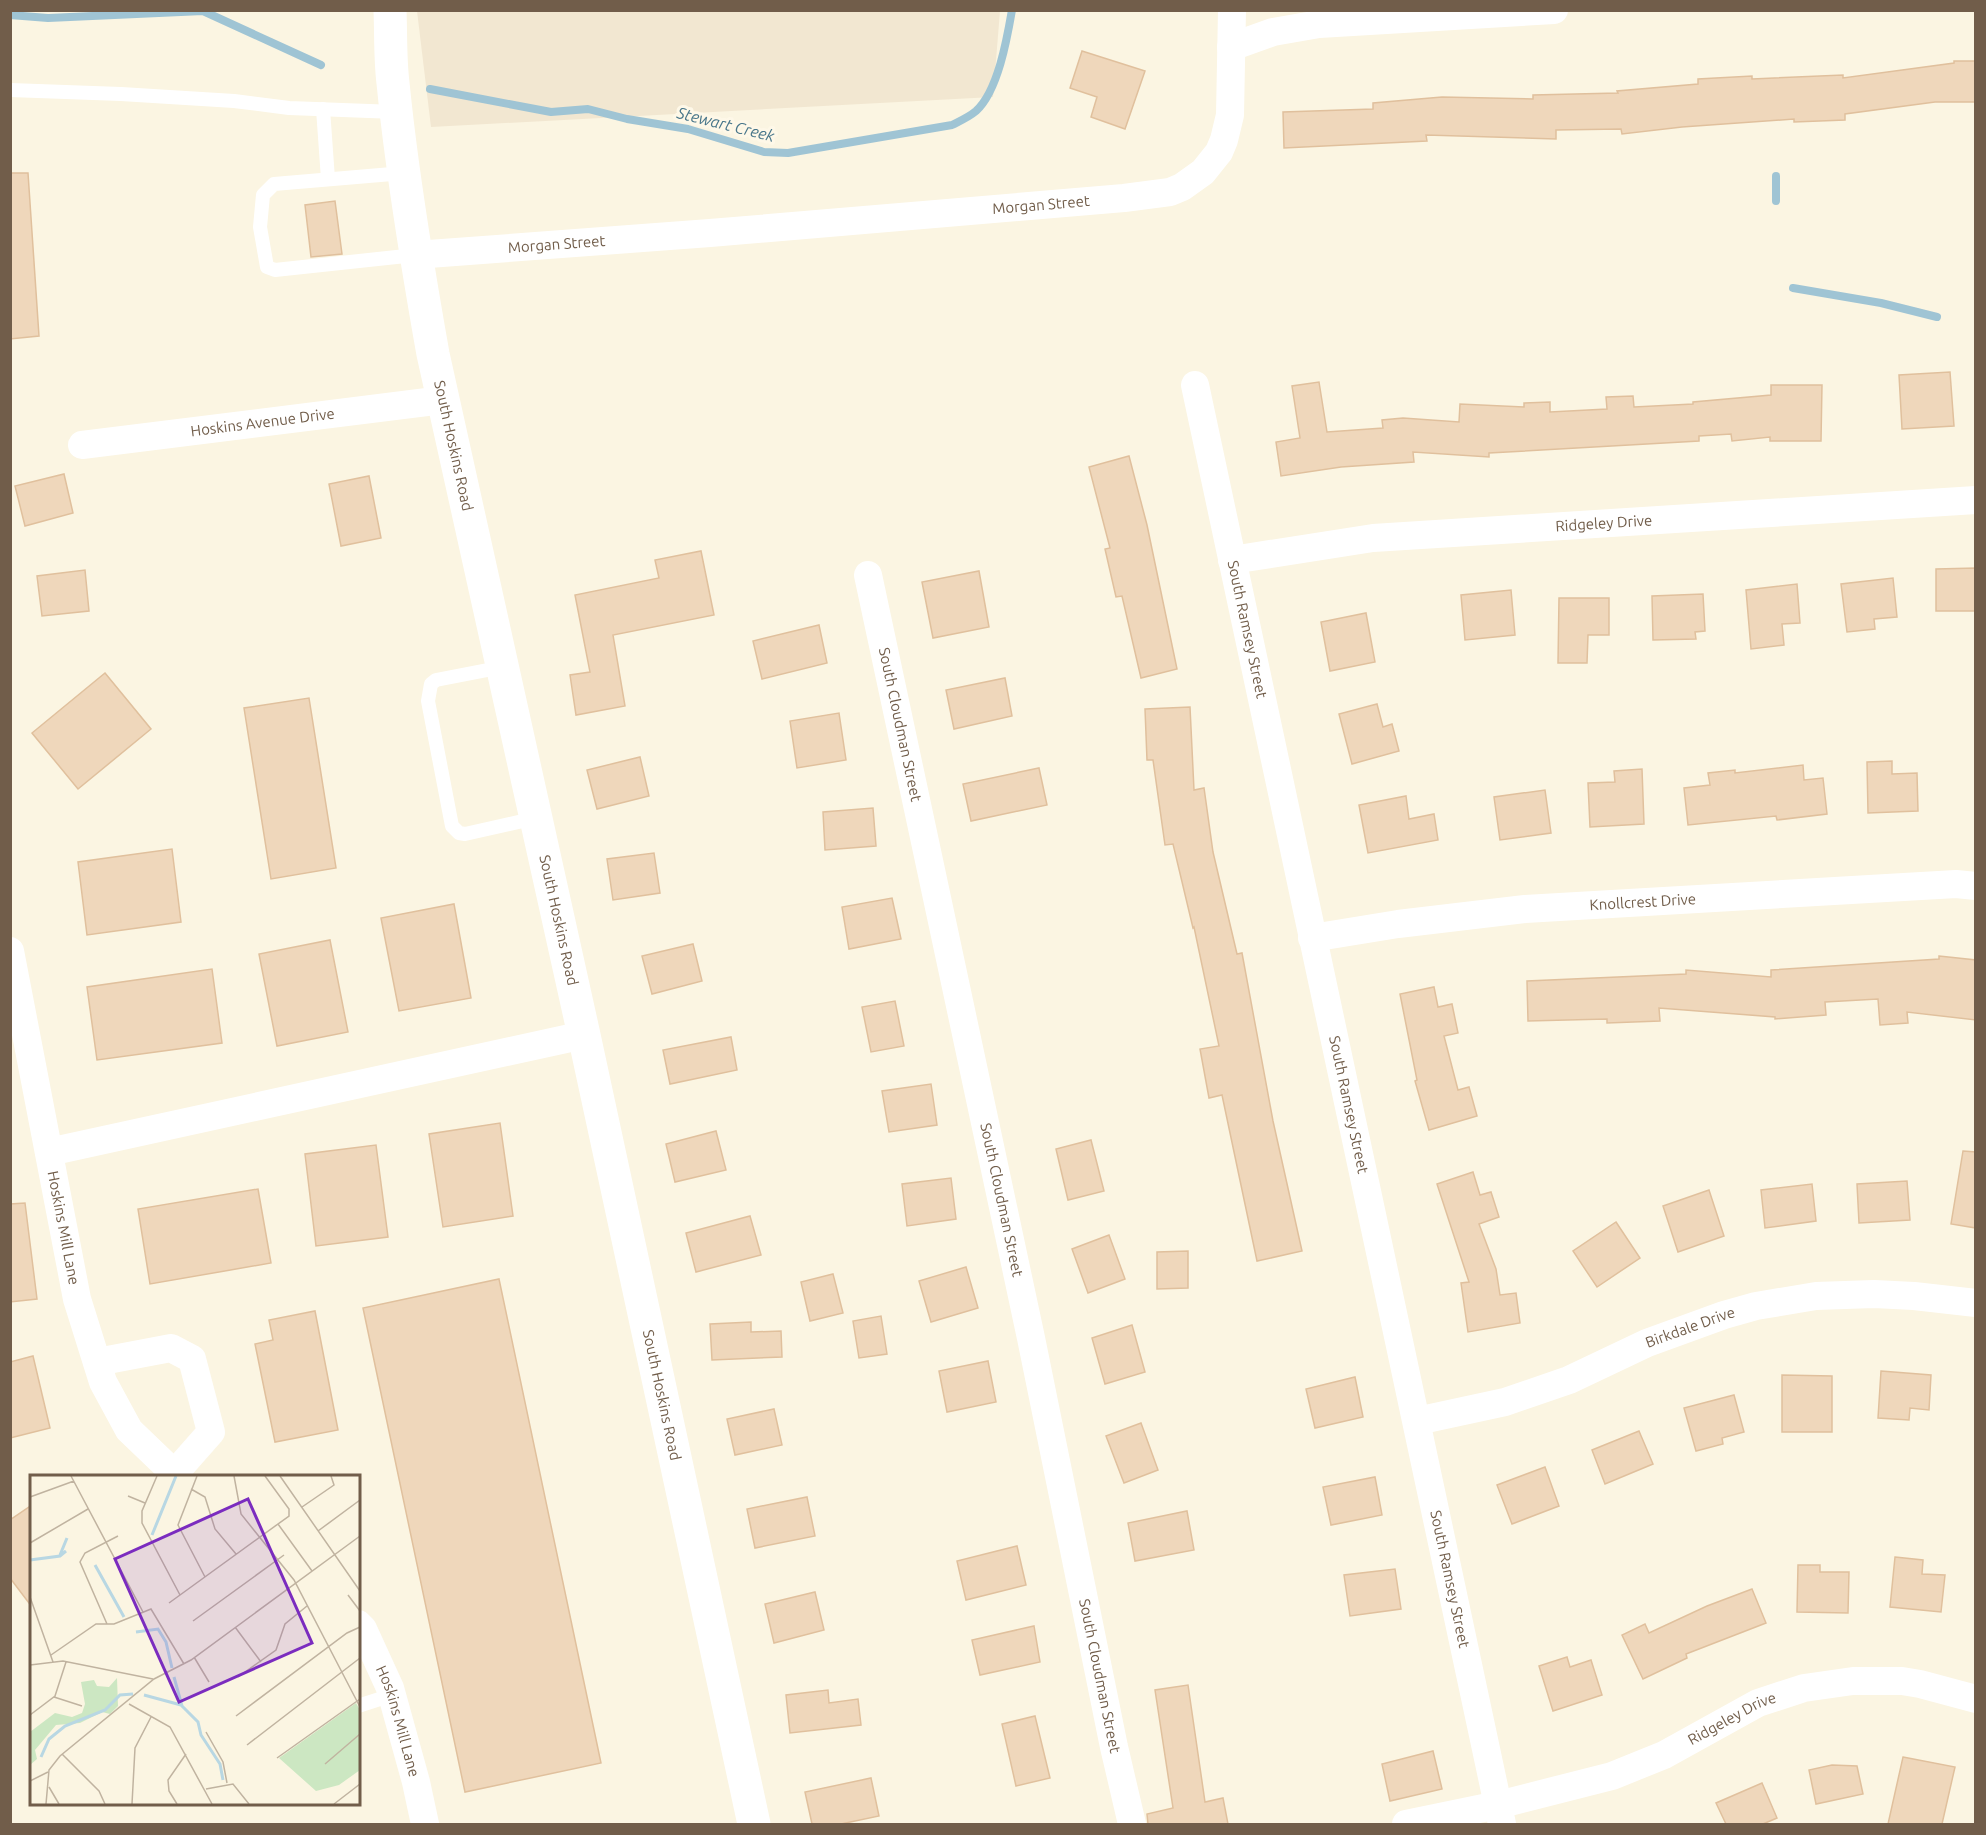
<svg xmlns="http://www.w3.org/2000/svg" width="1986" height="1835" font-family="Ubuntu,sans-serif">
<rect width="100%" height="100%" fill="#fbf5e2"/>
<!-- residential -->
<polygon fill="#f2e7d1" points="417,11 417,10 1000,11 993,97 431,127"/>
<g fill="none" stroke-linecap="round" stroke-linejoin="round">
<!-- stream -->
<g stroke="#9fc4d4" stroke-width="8">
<polyline points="10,15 48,18 203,11 321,65"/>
<path d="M430,89l121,23 37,-3 39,10 61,10 76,23 24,1 164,-28c8,-4 17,-8 24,-14 22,-20 31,-72 36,-101"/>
<polyline points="1776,201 1776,176"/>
<polyline points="1793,288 1881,303 1937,317"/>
</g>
</g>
<!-- building -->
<g fill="#efd7bb" stroke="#e0c09d" stroke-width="1.5">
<polygon points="1082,51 1145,71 1125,129 1091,117 1097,97 1070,88"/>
<polygon points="1954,61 1976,61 1976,102 1935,102 1845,114 1845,120 1794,122 1794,119 1682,127 1622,134 1621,129 1556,130 1556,139 1426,135 1427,141 1284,148 1283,112 1373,109 1373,103 1442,97 1533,99 1533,95 1618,93 1617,91 1698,84 1698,79 1752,76 1752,79 1843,75 1843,78 1954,63"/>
<polygon points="10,173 28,173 39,336 10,339"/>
<polygon points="335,201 342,254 311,257 305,205"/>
<polygon points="1950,372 1954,426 1902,429 1899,375"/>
<polygon points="1319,382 1327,432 1383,428 1382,420 1403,418 1459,422 1460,404 1524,407 1524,403 1550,402 1550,412 1607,409 1606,397 1633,396 1634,407 1693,404 1693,402 1771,395 1771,385 1822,385 1821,441 1770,441 1770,437 1732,441 1731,434 1699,436 1699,441 1489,453 1489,457 1413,452 1414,462 1341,467 1281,476 1276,442 1300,438 1292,386"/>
<polygon points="1129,456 1147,525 1177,669 1141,678 1122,596 1116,597 1105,549 1110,548 1089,467"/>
<polygon points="64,474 73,513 25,526 15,486"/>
<polygon points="369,476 381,538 341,546 329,484"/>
<polygon points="701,551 714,615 613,635 625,706 576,715 570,675 590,672 575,595 659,578 655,560"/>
<polygon points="1976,568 1976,611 1936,611 1936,569"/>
<polygon points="85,570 89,611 42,616 37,576"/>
<polygon points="979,571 989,627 933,638 922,582"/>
<polygon points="1893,578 1897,617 1874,619 1875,629 1847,632 1841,584"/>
<polygon points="1797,584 1800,623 1782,624 1784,645 1751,649 1746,590"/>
<polygon points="1511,590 1515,635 1465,640 1461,595"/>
<polygon points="1703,594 1705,631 1695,632 1696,639 1653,640 1652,596"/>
<polygon points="1559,598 1609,598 1609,635 1588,635 1587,663 1558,663"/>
<polygon points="1366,613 1375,662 1330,671 1321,622"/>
<polygon points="819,625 827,663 762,679 753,641"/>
<polygon points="105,673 151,729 78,789 32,733"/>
<polygon points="1005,678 1012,716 954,729 946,690"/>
<polygon points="309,698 336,868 271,879 244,708"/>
<polygon points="1377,704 1383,727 1392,724 1399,751 1352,764 1339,714"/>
<polygon points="1190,707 1194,790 1204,788 1213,852 1237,954 1242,953 1273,1121 1302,1251 1257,1261 1222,1095 1209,1098 1200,1049 1219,1046 1194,927 1193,928 1173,844 1165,845 1153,760 1147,760 1145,709"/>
<polygon points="839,713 846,760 797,768 790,721"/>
<polygon points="640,757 649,796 597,809 587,770"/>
<polygon points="1892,761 1892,774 1917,773 1918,811 1868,813 1867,762"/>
<polygon points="1803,765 1804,780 1823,778 1827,814 1777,820 1776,816 1688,825 1684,788 1710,785 1708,773 1735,770 1735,773"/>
<polygon points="1039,768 1047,805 971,821 963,784"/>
<polygon points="1642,769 1644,824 1590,827 1588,783 1615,782 1614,771"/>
<polygon points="1545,790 1551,833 1500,840 1494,797"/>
<polygon points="1406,796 1409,819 1434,814 1438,840 1368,853 1359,805"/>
<polygon points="873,808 876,846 825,850 823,812"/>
<polygon points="172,849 181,922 87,935 78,862"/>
<polygon points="654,853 660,893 613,900 607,859"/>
<polygon points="892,898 901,939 849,949 842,907"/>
<polygon points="454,904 471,998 399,1011 381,918"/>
<polygon points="330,940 348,1032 277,1046 259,954"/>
<polygon points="693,944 702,981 652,994 642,956"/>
<polygon points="1939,956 1976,960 1976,1020 1907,1012 1908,1023 1880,1025 1878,999 1825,1002 1826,1015 1775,1019 1775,1017 1659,1008 1660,1021 1607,1023 1607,1019 1528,1021 1527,981 1686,974 1686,970 1771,977 1771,970 1939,959"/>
<polygon points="212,969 222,1043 97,1060 87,987"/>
<polygon points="1434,987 1438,1007 1452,1004 1458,1033 1444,1036 1458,1090 1469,1087 1477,1116 1429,1130 1415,1081 1417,1080 1400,994"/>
<polygon points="895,1001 904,1046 871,1052 862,1007"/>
<polygon points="731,1037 737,1070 670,1084 663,1050"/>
<polygon points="931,1084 937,1125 889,1132 882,1091"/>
<polygon points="500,1123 513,1216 443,1227 429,1134"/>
<polygon points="716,1131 726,1170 675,1182 666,1144"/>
<polygon points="1091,1140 1104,1191 1068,1200 1056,1149"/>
<polygon points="376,1145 388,1237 316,1246 305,1154"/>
<polygon points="1963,1151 1976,1152 1976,1228 1951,1224"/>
<polygon points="1473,1172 1480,1195 1491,1192 1499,1217 1479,1224 1496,1269 1500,1295 1516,1293 1520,1323 1468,1332 1461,1283 1469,1282 1437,1184"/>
<polygon points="951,1178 956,1219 907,1226 902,1184"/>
<polygon points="1907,1181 1910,1220 1859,1223 1857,1184"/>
<polygon points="1812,1184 1816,1221 1765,1228 1761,1190"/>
<polygon points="258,1189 271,1263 150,1284 138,1209"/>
<polygon points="1709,1190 1724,1236 1678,1252 1663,1206"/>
<polygon points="25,1203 37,1299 10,1302 10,1204"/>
<polygon points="750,1216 761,1255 696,1272 686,1233"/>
<polygon points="1616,1222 1640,1258 1597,1287 1573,1251"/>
<polygon points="1109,1235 1125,1279 1088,1293 1072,1249"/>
<polygon points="1188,1251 1188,1288 1157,1289 1157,1252"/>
<polygon points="966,1267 978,1308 931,1322 919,1281"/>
<polygon points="833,1274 843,1313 810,1321 801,1282"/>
<polygon points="499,1279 601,1763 465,1792 363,1308"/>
<polygon points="315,1311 338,1430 275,1442 255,1344 273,1340 269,1320"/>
<polygon points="881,1316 887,1354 859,1358 853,1321"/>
<polygon points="751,1322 751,1332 781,1331 782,1357 712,1360 710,1324"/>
<polygon points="1132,1325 1145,1372 1105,1384 1092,1338"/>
<polygon points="33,1356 50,1428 10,1438 10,1362"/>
<polygon points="988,1361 996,1402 947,1412 939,1371"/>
<polygon points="1881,1371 1931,1375 1929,1410 1910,1408 1909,1420 1878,1418"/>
<polygon points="1782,1375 1832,1376 1832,1432 1782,1432"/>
<polygon points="1355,1377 1363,1417 1315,1428 1306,1389"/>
<polygon points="1734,1395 1744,1432 1722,1438 1723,1444 1696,1451 1684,1408"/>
<polygon points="774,1409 782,1445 735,1455 727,1419"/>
<polygon points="1141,1423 1158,1470 1124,1483 1106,1436"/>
<polygon points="1639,1431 1653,1464 1605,1484 1592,1450"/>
<polygon points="1545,1467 1559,1506 1512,1524 1497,1485"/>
<polygon points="1375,1477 1382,1515 1331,1525 1323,1487"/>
<polygon points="807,1497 815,1536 755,1548 747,1509"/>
<polygon points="32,1505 32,1607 10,1578 10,1520"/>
<polygon points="1187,1511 1194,1550 1135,1561 1128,1523"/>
<polygon points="1017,1546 1026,1585 966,1600 957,1561"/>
<polygon points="1895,1557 1923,1560 1922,1574 1945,1575 1941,1612 1890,1607"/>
<polygon points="1798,1565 1820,1565 1820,1572 1849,1572 1848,1613 1797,1612"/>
<polygon points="1395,1569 1401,1609 1350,1616 1344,1575"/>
<polygon points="1752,1589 1766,1623 1686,1654 1687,1658 1643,1679 1622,1635 1645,1624 1649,1633 1707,1606"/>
<polygon points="815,1592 824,1630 774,1643 765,1604"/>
<polygon points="1034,1626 1040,1662 980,1675 972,1640"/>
<polygon points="1567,1657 1570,1667 1591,1660 1602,1695 1553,1711 1539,1666"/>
<polygon points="1188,1685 1205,1802 1223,1798 1228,1824 1148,1824 1147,1814 1173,1808 1155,1690"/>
<polygon points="828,1690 829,1703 858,1699 861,1725 790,1733 786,1695"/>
<polygon points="1035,1716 1050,1778 1016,1786 1002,1724"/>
<polygon points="1433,1751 1442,1789 1390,1801 1382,1764"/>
<polygon points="1903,1757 1955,1767 1942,1824 1888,1824"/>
<polygon points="1832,1765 1857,1766 1863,1794 1816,1804 1809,1770"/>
<polygon points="871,1778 879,1816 841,1824 812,1824 805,1792"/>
<polygon points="1762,1783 1777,1818 1763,1824 1726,1824 1716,1803"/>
</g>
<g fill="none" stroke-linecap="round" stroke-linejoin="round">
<!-- lane -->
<g stroke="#fff" stroke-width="14">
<polyline points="10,90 121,94 234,101 289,108 396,112"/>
<polyline points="323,109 328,179"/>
<polyline points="404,173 274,184 263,195 260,227 267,267 275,270 415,255"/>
<polyline points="503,667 436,680 431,684 428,701 452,826 459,833 465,834 536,818"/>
<polyline points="358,1706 392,1695"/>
</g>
<!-- street -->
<g stroke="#fff" stroke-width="28">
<polyline points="1231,47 1273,32 1319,24 1554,10"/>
<path id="s1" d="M415,255l295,-22 414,-35 46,-6 12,-5 21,-15 16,-20 5,-12 6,-25 2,-105"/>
<path id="s2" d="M1195,385l307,1439"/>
<path id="s3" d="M82,445l361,-45"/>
<path id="s4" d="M1232,560l141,-22 603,-38"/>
<path id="s5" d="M868,575l163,763 83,409 18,77"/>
<path id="s6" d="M1312,938l86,-14 127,-15 431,-25 20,2"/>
<path id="s7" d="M10,951l67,348 26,83 26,48 48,46"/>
<polyline points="49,1152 584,1035"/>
<polyline points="97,1362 171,1348 192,1359 211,1432 174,1474"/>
<path id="s8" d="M1417,1421l88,-19 64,-22 78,-37 77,-28 32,-9 60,-10 58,-2 40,2 62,7"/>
<path id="s9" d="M358,1624l5,5 27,59 26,94 9,42"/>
<path id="s10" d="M1406,1824l92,-19 114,-29 52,-21 94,-52 46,-15 49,-7h49l18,3 56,15"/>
</g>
<!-- secondary -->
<path stroke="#fff" stroke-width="33" id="s11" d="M390,10c1,25 0,49 3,73 9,91 24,181 40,271l151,681 170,789"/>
</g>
<g text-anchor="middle" stroke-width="6" stroke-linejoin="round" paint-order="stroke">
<!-- street labels -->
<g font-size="15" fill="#715d4a" stroke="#fef8e8">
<text dy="5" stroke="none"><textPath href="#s1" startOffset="628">Morgan Street</textPath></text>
<text dy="5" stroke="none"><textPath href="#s1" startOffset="142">Morgan Street</textPath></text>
<text dy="5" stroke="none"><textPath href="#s3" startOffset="182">Hoskins Avenue Drive</textPath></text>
<text dy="5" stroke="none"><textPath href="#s11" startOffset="441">South Hoskins Road</textPath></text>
<text dy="5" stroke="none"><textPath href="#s4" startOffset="374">Ridgeley Drive</textPath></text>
<text dy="5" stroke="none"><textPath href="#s2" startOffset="250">South Ramsey Street</textPath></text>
<text dy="5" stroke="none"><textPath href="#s5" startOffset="153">South Cloudman Street</textPath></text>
<text dy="5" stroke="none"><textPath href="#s6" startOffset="333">Knollcrest Drive</textPath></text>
<text dy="5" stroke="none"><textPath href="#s11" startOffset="927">South Hoskins Road</textPath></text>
<text dy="5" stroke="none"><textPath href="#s2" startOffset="736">South Ramsey Street</textPath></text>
<text dy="5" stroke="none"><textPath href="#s5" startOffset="639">South Cloudman Street</textPath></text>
<text dy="5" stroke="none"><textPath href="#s7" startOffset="282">Hoskins Mill Lane</textPath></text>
<text dy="5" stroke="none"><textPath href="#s8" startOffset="290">Birkdale Drive</textPath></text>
<text dy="5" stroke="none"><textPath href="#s11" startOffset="1413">South Hoskins Road</textPath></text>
<text dy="5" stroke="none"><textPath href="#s2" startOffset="1221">South Ramsey Street</textPath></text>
<text dy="5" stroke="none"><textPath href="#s5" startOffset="1125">South Cloudman Street</textPath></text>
<text dy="5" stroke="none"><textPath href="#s10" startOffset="345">Ridgeley Drive</textPath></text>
<text dy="5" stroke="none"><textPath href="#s9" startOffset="106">Hoskins Mill Lane</textPath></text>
</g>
<!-- water labels -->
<g font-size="16" font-style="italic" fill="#48768a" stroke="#fef8e8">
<text transform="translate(726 124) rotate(14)" y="6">Stewart Creek</text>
</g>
</g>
<!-- overview -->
<g transform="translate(30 1475)">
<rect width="330" height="330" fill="#fbf5e2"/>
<path d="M87,203l1,28 -8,8 -8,-2 -22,11 -24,2 -21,25 2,9 -7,6v-33l25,-19 17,4 10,-4 3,-9 -4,-22 13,-2 3,6 12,1zM326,228l4,7v60l-21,15 -23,6 -37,-33z" fill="#cce7c2"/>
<path fill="none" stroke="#b8d7e3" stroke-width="3" d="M122,60l24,-59M30,80l7,-17M0,85l30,-4 6,-5M65,90l29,52M106,157l22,-3 8,13 6,26M144,202l8,29 16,16 3,13 19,29 3,16M114,220l37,10M11,282l8,-18 16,-13 40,-16 15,-15 13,-1"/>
<path fill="none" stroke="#c0b3a0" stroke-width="1.5" d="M41,1l72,136M127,1l-15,35v12l38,72M167,1l-19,49 27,52M204,1l7,38 53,66 66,127M250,1l80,115M161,14l14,8 10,32 21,25M98,21l17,7M0,22l44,-16M272,32l32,-22 -3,-9M248,49l34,47M288,56l42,-31M0,68l58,-34M318,120l12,16M0,122l23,65M139,128l120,-87v-7l-24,-33M163,146l91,-66M77,149l-27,-62 5,-9 33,-17M205,152l26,35M21,180l45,-31h18l37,-15 33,55M164,182l15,25M0,190l33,-4 90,18M208,202l38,-27 9,-26 22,-18M24,222l28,9M99,229l41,23 42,77M0,240l25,-19 11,-34M206,241l111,-83 13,-6M176,257l17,30 4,21M217,270l113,-87M32,279l37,37 6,13M247,283l83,-59M295,289l35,-30M0,306l18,-9M19,312l10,17M176,314l27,-5 16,20M16,329l3,-34 11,-14 94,-77 37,-19 169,-124M102,329l3,-56 16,-31M147,329l-8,-13 -1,-11 18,-26M304,329l26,-20"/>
<path fill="#7b2cbf" fill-opacity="0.15" stroke="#7b2cbf" stroke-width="3" d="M218,24l64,144 -133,59 -64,-143z"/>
<rect width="330" height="330" fill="none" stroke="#715d4a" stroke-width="3"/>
</g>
<!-- border -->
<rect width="1986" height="1835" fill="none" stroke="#715d4a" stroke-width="24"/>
</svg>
